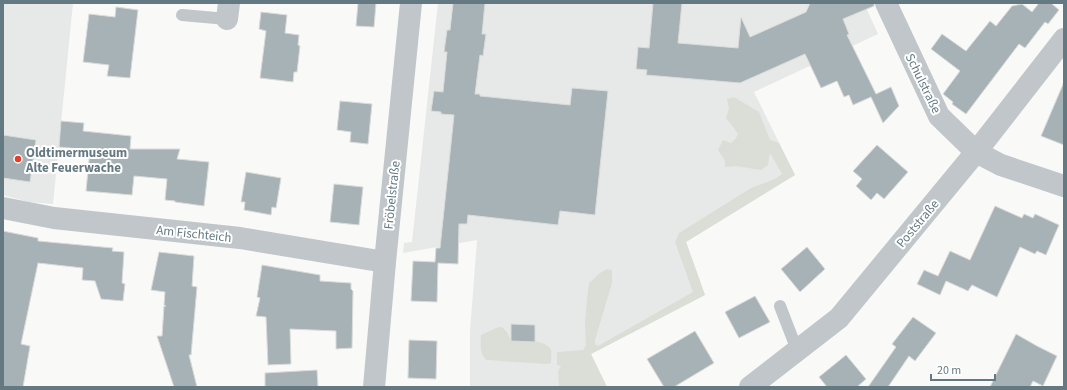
<svg xmlns="http://www.w3.org/2000/svg" width="1067" height="390" font-family="'Source Sans 3',sans-serif">
<rect width="100%" height="100%" fill="#f9f9f7"/>
<!-- built -->
<g fill="#e7e9e8">
<polygon points="3,3 73,3 53,204 29,202 3,195"/>
<polygon points="438,3 864,3 878,34 754,92 795,175 686,242 705,295 591,354 607,387 470,387 470,331 477,240 403,253 404,243 412,242"/>
</g>
<!-- green -->
<g fill="#daded6">
<polygon points="734,97 759,112 770,140 779,143 795,175 686,242 705,295 591,354 607,387 559,387 558,371 561,366 557,365 557,352 583,350 586,346 585,323 587,298 589,283 600,273 607,269 612,270 612,283 595,340 595,344 598,346 693,292 675,242 679,233 751,188 775,179 782,174 770,153 768,165 761,170 736,166 725,167 725,161 718,150 723,140 731,143 736,138 738,134 734,128 726,118 729,109 727,99"/>
<path d="M502,327l5,5 4,9c10,0 35,-2 40,9 1,4 0,9 0,13l-4,1 -61,-4c-6,-7 -6,-16 -5,-25l15,-7z"/>
</g>
<!-- building -->
<g fill="#a7b2b6" stroke="#dbdbd9">
<polygon points="358,3 376,3 374,27 356,26"/>
<polygon points="453,3 485,3 482,34 486,34 483,56 480,55 475,94 480,94 480,96 570,105 572,88 608,91 595,215 560,211 558,225 468,215 467,224 459,224 458,264 438,263 437,302 411,301 413,261 435,262 436,248 440,248 454,115 441,114 441,112 431,111 434,91 443,92 447,52 444,52 447,30 450,30"/>
<polygon points="653,3 682,3 678,43 738,48 741,17 750,37 806,12 810,3 874,3 874,6 843,19 849,34 847,35 876,94 891,87 899,106 883,123 871,97 853,105 849,95 844,97 837,81 821,88 805,54 740,83 646,75 647,70 636,69 638,47 649,48"/>
<polygon points="1039,3 1051,3 1059,10 1048,24 1045,22 1025,48 1019,44 966,114 952,104 953,102 943,94 960,71 931,49 942,34 966,51 990,21 996,26 1012,6 1022,4 1032,12"/>
<polygon points="116,7 138,10 130,78 107,76 109,65 83,62 89,14 115,17"/>
<polygon points="261,12 287,15 285,33 299,35 298,45 300,46 297,72 294,72 293,82 260,78 266,31 259,29"/>
<polygon points="1064,82 1064,145 1041,136"/>
<polygon points="340,101 372,104 368,144 350,142 351,132 337,130"/>
<polygon points="61,121 84,123 83,131 131,136 130,149 180,149 177,159 209,162 204,206 175,202 175,201 165,200 167,179 134,176 132,195 86,191 90,150 59,147"/>
<polygon points="3,135 36,140 30,182 3,178"/>
<polygon points="877,145 908,172 884,199 877,193 871,200 856,186 862,179 853,171"/>
<polygon points="246,172 281,178 276,208 272,207 271,215 244,210 245,202 241,202"/>
<polygon points="334,184 363,187 359,225 330,222"/>
<polygon points="995,206 1022,218 1024,214 1033,218 1035,214 1059,225 1046,255 1037,251 1035,254 1020,247 997,297 972,285 968,291 946,281 940,295 917,284 924,270 938,276 950,251 970,260"/>
<polygon points="3,231 38,238 38,241 113,248 112,251 124,252 122,283 125,284 123,301 101,299 95,281 82,280 83,268 38,263 21,344 30,346 23,387 3,387"/>
<polygon points="807,247 825,269 800,292 781,269"/>
<polygon points="159,252 194,256 192,286 197,287 191,355 189,355 197,387 174,387 157,336 162,336 164,306 166,306 164,305 165,292 151,290"/>
<polygon points="262,265 320,275 320,281 351,283 351,289 353,291 352,348 336,349 336,331 290,329 291,364 268,365 266,317 256,316 260,298 257,297"/>
<polygon points="755,296 770,322 739,338 725,312"/>
<polygon points="913,317 936,333 915,361 909,356 888,387 868,387 896,347 892,344"/>
<polygon points="511,324 535,325 535,342 511,341"/>
<polygon points="695,331 714,363 674,387 664,387 647,359"/>
<polygon points="1016,334 1037,346 1057,356 1043,386 1033,381 1030,387 990,387"/>
<polygon points="409,340 437,341 436,379 408,378"/>
<polygon points="846,355 866,379 857,387 827,387 819,377"/>
<polygon points="317,370 318,387 265,387 265,373"/>
</g>
<g fill="none" stroke-linecap="round" stroke-linejoin="round">
<!-- lane -->
<g stroke="#c0c6c9" stroke-width="12">
<polyline points="182,15 227,19"/>
<polyline points="780,306 797,350"/>
</g>
<!-- street -->
<g stroke="#c0c6c9" stroke-width="22">
<polyline points="886,3 939,116 976,152 1001,165 1064,186"/>
<polyline points="227,19 229,3"/>
<polyline points="3,208 54,218 240,238 385,262"/>
<polyline points="374,387 385,262 411,3"/>
<polyline points="750,387 839,318 976,152 1064,39"/>
</g>
</g>
<!-- markers -->
<circle fill="#e63c2a" stroke="#fff" stroke-width="1.5" cx="18" cy="159" r="4"/>
<g text-anchor="middle" stroke-width="4" stroke-linejoin="round" paint-order="stroke">
<!-- street labels -->
<g font-size="13" fill="#647982" stroke="#fff">
<text transform="translate(924 83) rotate(64)" y="5">Schulstraße</text>
<text transform="translate(391 195) rotate(-84)" y="5">Fröbelstraße</text>
<text transform="translate(917 223) rotate(-50)" y="5">Poststraße</text>
<text transform="translate(194 233) rotate(6)" y="5">Am Fischteich</text>
</g>
<!-- poi labels -->
<g font-size="13" font-weight="bold" fill="#647982" stroke="#fff" text-anchor="start">
<text x="26" y="157">Oldtimermuseum<tspan x="26" dy="15">Alte Feuerwache</tspan></text>
</g>
</g>
<!-- border -->
<rect width="1067" height="390" fill="none" stroke="#647982" stroke-width="8"/>
<!-- scale -->
<path d="M931 374v6h64v-6" fill="none" stroke="#647982" stroke-width="2"/>
<text x="937" y="374" font-size="12" fill="#647982" stroke="#ffffff" stroke-width="3" paint-order="stroke">20 m</text>
</svg>
